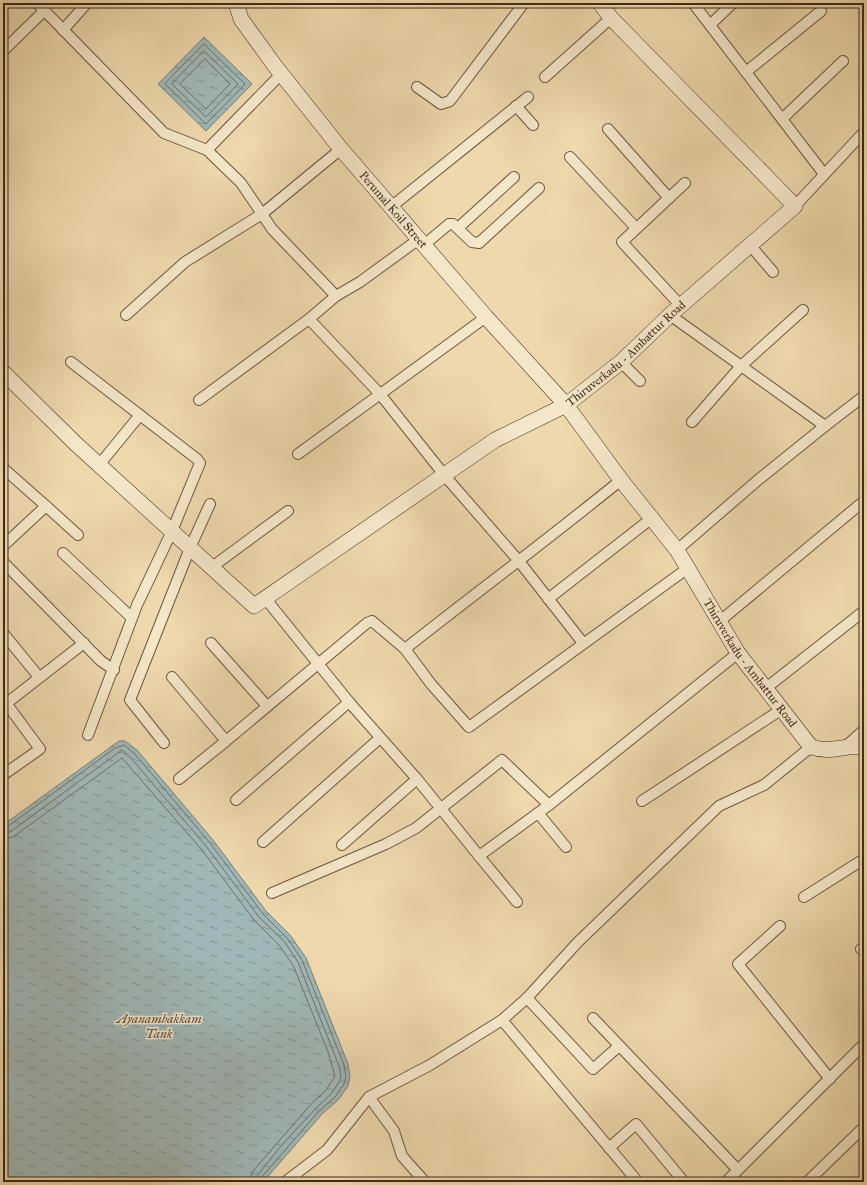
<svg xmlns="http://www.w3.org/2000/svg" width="867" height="1185" font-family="'IM FELL Great Primer',serif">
<defs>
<pattern id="water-ripples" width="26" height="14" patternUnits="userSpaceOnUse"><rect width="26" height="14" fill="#9fb7b6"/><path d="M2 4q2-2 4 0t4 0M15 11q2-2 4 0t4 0" fill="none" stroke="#839593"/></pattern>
</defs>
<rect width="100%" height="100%" fill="#eed8ac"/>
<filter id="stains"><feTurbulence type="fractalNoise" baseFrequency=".005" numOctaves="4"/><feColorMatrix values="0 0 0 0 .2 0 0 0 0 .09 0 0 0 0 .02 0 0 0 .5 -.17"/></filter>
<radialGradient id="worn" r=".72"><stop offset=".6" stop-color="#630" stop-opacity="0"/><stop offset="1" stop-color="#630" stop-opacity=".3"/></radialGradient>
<!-- water -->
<g fill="url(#water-ripples)" stroke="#797f78">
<polygon points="204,37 252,84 206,131 158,84"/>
<polygon points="119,741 125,741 137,750 213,840 266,911 290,935 306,958 348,1064 350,1076 348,1086 338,1100 322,1114 263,1182 3,1182 3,825"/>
</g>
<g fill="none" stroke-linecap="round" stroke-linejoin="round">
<!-- shore -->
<g stroke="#6f7068" stroke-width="1">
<polygon points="204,44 245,84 206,124 165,84"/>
<polygon points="204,51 238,84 206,117 172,84"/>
<polygon points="205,59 230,84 206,109 180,84"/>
<polyline points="3,828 7,827 115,748 124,745 134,753 210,843 263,914 287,938 302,960 344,1065 346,1076 344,1084 335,1097 319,1111 261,1178 260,1182"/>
<polyline points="3,833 10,832 122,750 130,757 206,846 259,917 284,941 298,962 339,1066 341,1076 339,1082 331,1094 316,1108 281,1146 257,1176 255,1182"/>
<polyline points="3,839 13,837 122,758 202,850 254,920 279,945 293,965 328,1052 335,1076 326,1090 311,1104 253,1171 249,1182"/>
</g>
<!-- street casing -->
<g stroke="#6b563e" stroke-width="12">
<g id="street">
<polyline points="37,3 164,133 207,150 281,74"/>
<polyline points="693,3 824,174"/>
<polyline points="710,25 733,3"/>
<polyline points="63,30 87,3"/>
<polyline points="3,51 44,11"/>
<polyline points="746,72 821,11"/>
<polyline points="545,77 611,18"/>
<polyline points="417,87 441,104 450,101 524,3"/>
<polyline points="516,106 533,125"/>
<polyline points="782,119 843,61"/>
<polyline points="608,129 669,198"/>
<polyline points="207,150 241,183 262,214 341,149"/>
<polyline points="570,157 636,228"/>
<polyline points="795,206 864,132"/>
<polyline points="391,207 528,97"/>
<polyline points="458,228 514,177"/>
<polyline points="424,245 449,224 453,224 472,242 479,243 539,188"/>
<polyline points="750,245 773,272"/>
<polyline points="681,306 622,242 685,183"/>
<polyline points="126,315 185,262 262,214 272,229 336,296 360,282 419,239"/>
<polyline points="670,315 825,426 864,396"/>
<polyline points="309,319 336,296"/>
<polyline points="71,362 197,459 200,463 172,531 137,605 88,735"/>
<polyline points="621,362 640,381"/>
<polyline points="199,400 309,319 380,394 445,476 518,560 583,643"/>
<polyline points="692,422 741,366 803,310"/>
<polyline points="298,454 486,317"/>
<polyline points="99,465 140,415"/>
<polyline points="3,468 46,506 3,546"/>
<polyline points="46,506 78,535"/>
<polyline points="677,550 758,480 825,426"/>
<polyline points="63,553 132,618"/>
<polyline points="3,562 101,661 114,670"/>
<polyline points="212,567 288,511"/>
<polyline points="265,598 349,702 417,779 479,856 549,805 738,653"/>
<polyline points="548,599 652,518"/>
<polyline points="720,621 864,501"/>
<polyline points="3,633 39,677"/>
<polyline points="211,643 267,706"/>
<path d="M405,649c72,-57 145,-111 216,-169"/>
<polyline points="172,677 226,741 367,623 372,621 405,649 431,684 469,727 688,568"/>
<polyline points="766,688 864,611"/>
<polyline points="3,706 84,643"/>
<polyline points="164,743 130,700 190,548 210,504"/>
<polyline points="844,748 864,730"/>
<polyline points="3,775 40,749 6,703"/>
<polyline points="179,779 226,741"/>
<polyline points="236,800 349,702"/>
<polyline points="642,801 782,709"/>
<polyline points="538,813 566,847"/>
<polyline points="263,842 380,738"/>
<polyline points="342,845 417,779"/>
<polyline points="479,856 517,902"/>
<polyline points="272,893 386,844 416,828 502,760 549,805"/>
<polyline points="804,897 864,859"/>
<polyline points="780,926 738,964 830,1079"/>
<polyline points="861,949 864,947"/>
<polyline points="527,998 593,1069 619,1046"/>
<polyline points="593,1018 738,1170"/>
<polyline points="502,1020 638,1182"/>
<polyline points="369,1097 394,1131 402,1156 425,1182"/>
<polyline points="609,1148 636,1124 684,1182"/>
<polyline points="285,1182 327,1150 369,1097 430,1065 502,1020 527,998 577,943 719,806 764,785 811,747"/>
<polyline points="726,1182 864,1044"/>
<polyline points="807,1182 864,1127"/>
</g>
</g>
<!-- secondary casing -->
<g stroke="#3f2a1a" stroke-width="16">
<g id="secondary">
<path id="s1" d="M236,3l5,16 34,47 66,83 145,168 80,88 55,75 56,70 61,103 73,94c21,7 34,-3 53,0"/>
<path id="s2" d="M3,372l73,72 178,162 241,-166 71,-35 55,-43 49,-47 125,-109 -184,-188 -11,-15"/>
</g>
</g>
<!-- street -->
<use href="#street" stroke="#f4e6c9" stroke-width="10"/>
<!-- secondary -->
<use href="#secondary" stroke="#f4e6c9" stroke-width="15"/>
</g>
<g text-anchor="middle" stroke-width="3" stroke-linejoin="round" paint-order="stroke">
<!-- street labels -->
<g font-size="12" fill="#3f2a1a" stroke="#f4e6c9">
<text dy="4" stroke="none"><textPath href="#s1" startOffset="261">Perumal Koil Street</textPath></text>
<text dy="4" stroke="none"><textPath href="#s2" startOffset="794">Thiruverkadu - Ambattur Road</textPath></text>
<text dy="4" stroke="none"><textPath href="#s1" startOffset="839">Thiruverkadu - Ambattur Road</textPath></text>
</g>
<!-- water labels -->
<g font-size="13" font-style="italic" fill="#574d41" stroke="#f4e6c9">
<text x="159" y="1023">Ayanambakkam<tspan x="159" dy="15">Tank</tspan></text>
</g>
</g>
<!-- margin -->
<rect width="867" height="1185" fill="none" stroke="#eed8ac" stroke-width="16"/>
<rect x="4" y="4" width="859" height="1177" fill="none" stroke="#3f2a1a" stroke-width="2"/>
<rect x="8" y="8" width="851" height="1169" fill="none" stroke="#3f2a1a"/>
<rect width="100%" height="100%" filter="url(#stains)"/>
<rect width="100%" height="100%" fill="url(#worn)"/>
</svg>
